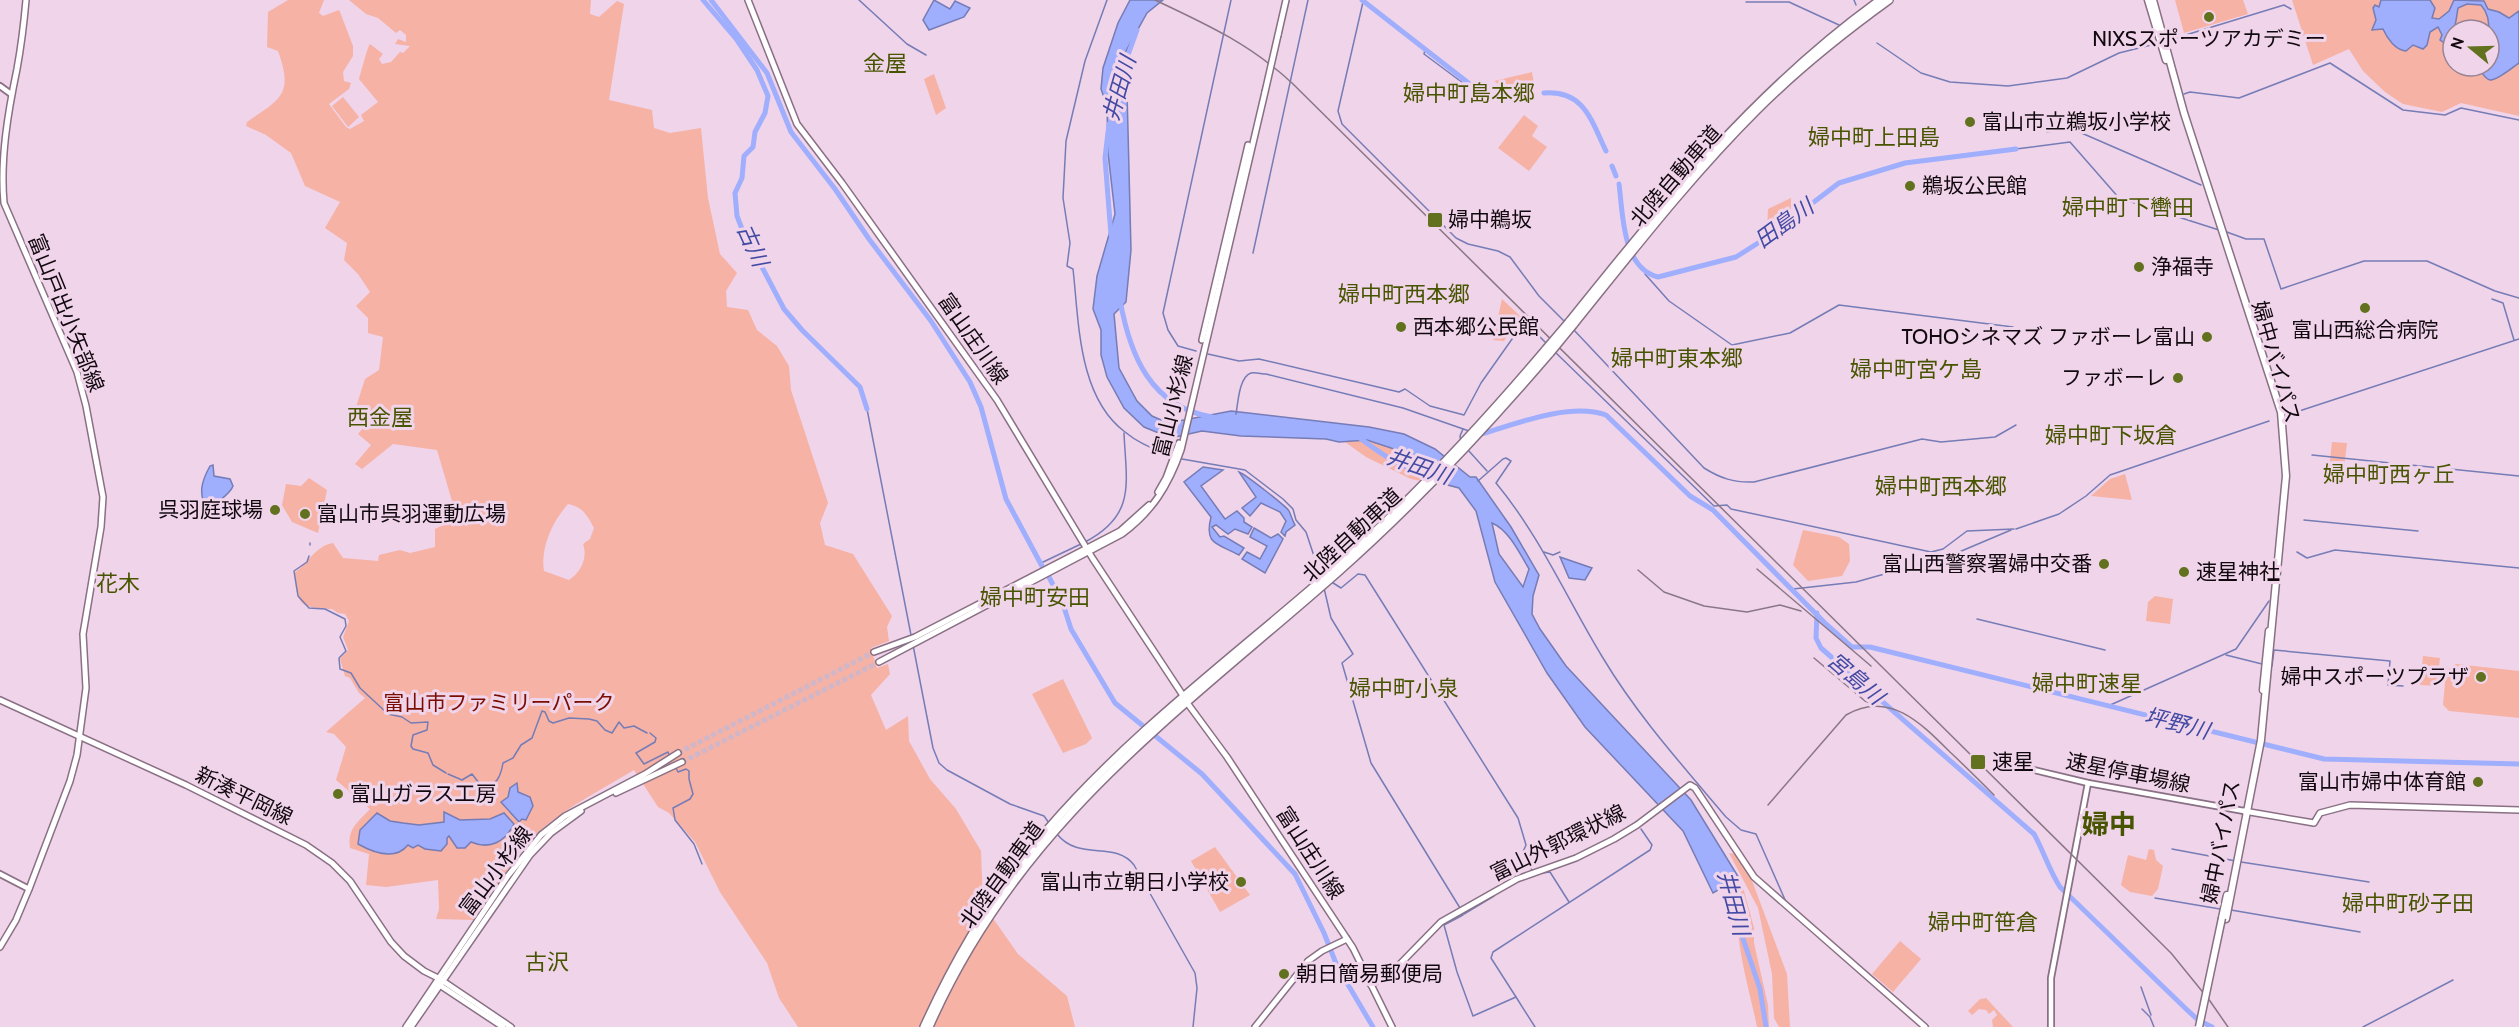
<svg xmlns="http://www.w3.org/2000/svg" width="2519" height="1027" font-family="Cabin,'Noto Sans JP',sans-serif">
<rect width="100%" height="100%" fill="#f0d4ea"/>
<!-- green -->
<g fill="#f6b2a5" fill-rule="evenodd">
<path d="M288,0h36l-5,13 4,3 16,-6 1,2 13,34v10l-10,16 1,9 7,2 -2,6 -20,15 17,23 4,2 14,-8 -3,-6 17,-13 -19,-23c2,-6 8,-31 11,-35l13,10 -4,5 3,5 9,-2 9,-10 3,1 7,-7 -15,-2 3,-5 8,3v-7l-6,-5 -4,3 -18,-15 -12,-4 -17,-14h242l-1,14 9,3 18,-16 7,3 -15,96 43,10 2,18 16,5 31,-5 7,70 12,56 17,19 -11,18 1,16 21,3 9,20 20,16 12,20 2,24 37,113 -8,20 5,22 28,9 39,62 -5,11 2,14 -18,7 6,20 11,-4 2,10 -19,21 15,35 22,-14 1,25 21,38 26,30 25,42 2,53 35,50 49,42 8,31h-277l-19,-29 -12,-35 -47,-71 -25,-50 -26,-29 -11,-6 -24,-37c-30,18 -63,35 -90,57 -26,22 -51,64 -69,93l-39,-1 3,-10 -1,-29 -52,7 -20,-2 3,-31 -19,-6c-3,-19 8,-26 20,-39l-34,-29 10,-33 -12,-13 -8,-2 39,-34 -6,-5 -9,-15 -5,-2 -5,-17 8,-9 -5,-13 6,-16 -4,-7 -7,-1 -6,-4c-33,-2 -34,-2 -38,-36 14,-9 21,-27 39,-30l10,15 35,3 1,-6 21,-5 10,3 25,-6v-18l22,-11 -20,-68 -44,-6 -31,25 -7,-5 16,-19 -13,-11 11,-13 -13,-14 9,-28 14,-9 4,-33 -15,-4v-15l-12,-12 14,-14 -12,-18 -14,-14 3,-17 -22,-15 15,-26 -35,-16 -14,-33 -25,-18 -20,-9 1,-4c33,-23 47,-27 31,-71l-11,-4 1,-35zM568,504c15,3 19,11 26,24l-4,11 -7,5c5,14 -2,28 -14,36l-25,-9c-4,-24 9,-50 24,-67z"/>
<polygon points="2175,0 2243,0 2248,14 2184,33"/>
<path d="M2292,0h227v116l-58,-13 -19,9 -39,-8 -18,-12 -22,-21 -14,-22 -36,16zM2453,30h36v36h-36z"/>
<polygon points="1532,72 1535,89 1508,91 1494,81"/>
<polygon points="934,74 946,108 936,115 924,79"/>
<polygon points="343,97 359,117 348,127 332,106"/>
<polygon points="1524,115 1538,126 1532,136 1547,147 1529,171 1498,148"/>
<polygon points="1791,198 1791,214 1767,233 1768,209"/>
<polygon points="1502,299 1520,316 1504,341 1493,340"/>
<polygon points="1367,440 1418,457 1459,488 1411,479 1366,457 1345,442"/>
<polygon points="2332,442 2347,443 2343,475 2335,474 2334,480 2328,478"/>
<polygon points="2125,474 2132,500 2091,496 2110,479"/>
<polygon points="309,478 327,490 318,533 292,522 282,505 286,484 301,486"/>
<polygon points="1803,530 1839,537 1849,544 1850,561 1842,576 1808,581 1793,565"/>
<polygon points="2155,596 2173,599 2170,624 2146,621 2148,602"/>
<polygon points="2423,656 2440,658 2437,686 2420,685"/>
<polygon points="2456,664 2519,671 2519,718 2449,711 2443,705 2446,671"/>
<polygon points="1063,679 1092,738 1086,744 1063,753 1032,694"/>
<polygon points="1215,847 1250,895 1220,912 1191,861"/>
<polygon points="2149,849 2154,850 2156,860 2163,866 2158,889 2152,896 2130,892 2121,885 2128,855 2146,860"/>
<polygon points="1729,853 1736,854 1751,878 1787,974 1790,1027 1779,1027 1774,1018 1772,974 1758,908"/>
<path d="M1743,887l11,41v15l14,62 1,22h-12c-7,-37 -30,-106 -14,-140z"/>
<polygon points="1900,941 1921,959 1893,992 1872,974"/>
<polygon points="1986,998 2013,1027 1993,1027 1992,1020 1997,1015 1994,1010 1989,1014 1986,1010 1979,1009 1972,1015 1968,1011 1980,999"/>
</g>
<!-- water -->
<g fill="#9faefd" stroke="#757cb6" stroke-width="1.5" fill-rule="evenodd">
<polygon points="934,0 950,9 955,1 970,8 964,17 929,30 923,20"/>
<path d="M1130,0h33l-16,13 -21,38 5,199 -5,52 -12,12 5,54 18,33 15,15 16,7 63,-12 138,16 35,7 31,15 35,28h6l35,50 28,48 -6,21 -1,18 8,15 26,37 125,134 48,78 -26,15 -30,-62 -98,-104 -38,-54 -52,-91 -19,-71 -17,-23 -15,-4 -13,-20 -13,-7 -51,-17 -28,2 -13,-3 -85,-3 -39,-5 -31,7 -27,-11 -20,-19 -17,-31 -6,-22v-25l-8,-21 4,-33 18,-62 -7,-61 -1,-47 -6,-17 2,-21 15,-45zM1492,523c17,7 28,31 37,46l-6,18 -24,-33z"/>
<path d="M2381,0h49l5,8 -3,10 7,1 10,-8 5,-11 30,1 4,8 11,3 10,6 10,-7v52c-2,1 -22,18 -29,17 -5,-1 -7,-7 -11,-10l10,-4 1,-9 5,-8c-11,-17 -1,-29 -14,-44l-14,-1 -9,4c-2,11 -3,29 -12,36l-6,-4 2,-5 -4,-8 -8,5 -3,13 -4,4 -10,-4 -7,6c-11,-1 -19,-13 -23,-22l-11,1 4,-10 -3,-12 2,-3 4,2z"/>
<path d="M213,465l1,11 16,3 3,7c-3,8 -10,10 -15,17v10l-8,2 -3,-2c-8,-20 -7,-29 3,-47z"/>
<path d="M1203,467l20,3 -22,16 24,33 12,-8 7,7v4l8,5 -4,7 -13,-5 -7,5 -12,-9 -4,2 8,10 4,-1 20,12 -5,7c-22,-12 -35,-10 -28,-38l-27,-35z"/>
<path d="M1239,472c6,2 48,35 50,39 2,4 3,9 6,14l-9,7 -1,4 -4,-4 5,-11 -6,-9 -19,-9 -11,13 -8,-8 14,-11z"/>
<polygon points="1254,528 1271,538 1278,534 1283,539 1265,573 1242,559 1247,552 1260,559 1267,546 1250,537"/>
<polygon points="1560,557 1592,568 1585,580 1569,578"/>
<polygon points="517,783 518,792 530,797 533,806 526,820 522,819 519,822 501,802 508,797 510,788"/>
<path d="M444,812l16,8 30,-1 14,-6 10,11c-9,18 -24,26 -43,18l-6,6h-8l-8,-12 -2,2v6l-6,7 -16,-2 -7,-4 -5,3 -5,-3c-13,16 -34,8 -50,-1l2,-14 17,-17 13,8 13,2 16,2 25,-3z"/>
</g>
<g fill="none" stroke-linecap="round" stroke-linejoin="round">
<!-- stream -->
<g stroke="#757cb6" stroke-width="1.5">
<polyline points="859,0 907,44 926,55"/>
<path d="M1107,0l-22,61 -19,80 -3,57 7,45 -3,23 6,3c6,53 5,128 52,163 13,11 29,17 45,24"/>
<polyline points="1854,0 1856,5"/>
<polyline points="1363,2 1338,111 1342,124 1456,238 1468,244 1498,251 1510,257 1539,296 1565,322"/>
<polyline points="1746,2 1789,2 1839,25"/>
<polyline points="2166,41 2284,5 2291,9"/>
<polyline points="1877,43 1921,73 1950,82 2008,86 2067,78 2119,53 2159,43"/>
<polyline points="1425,50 1424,54 1475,92 1479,91"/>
<polyline points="2184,94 2190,92 2239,98 2330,63 2403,110 2445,115 2461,108 2519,120"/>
<polyline points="2047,132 2070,128 2201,185"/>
<polyline points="2016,149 2070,142 2119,198 2219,230"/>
<polyline points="2224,231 2246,239 2264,239 2281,289 2364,261 2427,261 2495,291 2519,298"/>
<polyline points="1253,253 1308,0"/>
<polyline points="1645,274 1669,301 1732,345 1790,333 1839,305 2013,327"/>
<polyline points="2492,299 2503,303 2514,340"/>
<path d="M1573,329l131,139c16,10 30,15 50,14l168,-43 19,3 54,-5 21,-12"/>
<polyline points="1196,351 1178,346 1168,330 1163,313 1231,0"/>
<polyline points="1555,352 1714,506 1727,505 1731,509 1931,552 1943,549 1967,531 2014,529"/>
<path d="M1208,354l31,7 20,-2 140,33 6,-3 25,17 34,9 17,-32 36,-51c13,-8 21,3 30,12"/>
<polyline points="867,409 911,635"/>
<path d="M1236,414c2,-11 3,-37 15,-41 4,-1 11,1 15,1l137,34 66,23"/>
<polyline points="2287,415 2519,339"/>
<polyline points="1461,443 1460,436 1463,429"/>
<polyline points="1468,450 1487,471"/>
<polyline points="2312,455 2519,476"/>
<polyline points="1182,459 1245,470 1283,499 1293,509 1296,520 1306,532 1321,577"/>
<path d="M1478,481l25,-22 3,-1 5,3 -15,22c44,53 71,116 107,175 34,57 80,108 123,159l15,13 15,4 30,68"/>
<polyline points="2304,520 2418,531"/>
<polyline points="2016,529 2059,514 2086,496 2110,475 2269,421"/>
<path d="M1085,542c52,-27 41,-60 39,-109"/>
<polyline points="310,545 310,543"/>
<polyline points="1544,552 1553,555 1560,552"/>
<polyline points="2297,552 2307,558 2335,550 2519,568"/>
<polyline points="309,556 307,562 294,571 298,596 309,608 325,609 345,619 346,626 340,637 346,651 339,658 340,669 351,673 360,688 388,714 402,717 411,723 428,722 427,730 413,735 411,746 413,749 428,753 433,765 446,773"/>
<polyline points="1041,563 1081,544"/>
<polyline points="1330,581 1341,588 1358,574 1365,575 1518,818 1526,845 1522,854 1532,870"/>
<polyline points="1324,588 1331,618 1353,654 1342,663 1371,763 1460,908"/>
<polyline points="1793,589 1856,582 1952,555 2011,530"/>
<polyline points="1977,619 2105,650"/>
<polyline points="913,645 933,748 939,763 947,770 1010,804 1044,816 1049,823"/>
<polyline points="2226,655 2262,664"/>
<polyline points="2272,666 2274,650 2390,661 2388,685 2403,686"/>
<polyline points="2108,706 2236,649 2269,601"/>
<polyline points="650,733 656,738 655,742 636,753 644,764 668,752 669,755"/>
<polyline points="676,768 678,772 686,769 689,771 689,779 693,794 690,799 673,808 675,820 694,844 702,864"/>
<path d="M448,774l14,6 10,-6 10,13c15,0 19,-12 21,-24l10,-5 8,-13 11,-7 10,-27 3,1 4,9 4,2 16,-5 20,1 8,2 8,9 7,3 7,-11 5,6 10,-2 13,7"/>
<path d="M1057,834c22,28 58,6 77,31l61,108 2,15 -4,39"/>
<polyline points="2172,849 2236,861"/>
<polyline points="2241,862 2369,882"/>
<polyline points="1534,874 1550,872 1569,902"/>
<polyline points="2155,898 2220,909"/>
<polyline points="2231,910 2360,932"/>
<polyline points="1462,912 1463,915 1444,925 1457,972 1473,1016 1516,997 1491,958 1493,952 1650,850 1652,845 1641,829"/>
<polyline points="1464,914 1494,896"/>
<polyline points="2141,987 2151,1015"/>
<polyline points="1516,997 1535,1027"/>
<polyline points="2142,1009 2150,1017 2154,1027"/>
<polyline points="2363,1027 2453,980"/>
</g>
<!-- river -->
<g stroke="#9faefd" stroke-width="5">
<polyline points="703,0 737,40 757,70 768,96 765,113 755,132 753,147 744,156 742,178 735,193 737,216 742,229 784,309 802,330 860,387 867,409"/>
<polyline points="711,0 767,73 791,132 835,189 869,239 931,321 970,382 981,407 1006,499 1043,568"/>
<polyline points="1362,0 1480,92 1494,96"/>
<polyline points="1124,66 1137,30"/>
<path d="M1544,93c40,-3 47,27 62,58"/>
<polyline points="1516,95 1532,94"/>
<polyline points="1109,124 1105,158 1111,235"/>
<polyline points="1612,166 1616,176"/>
<path d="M1619,184c4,30 3,84 39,93l78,-20 33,-21 70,-53 66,-20 111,-14"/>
<path d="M1120,300c10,56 31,107 92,117"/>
<path d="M1479,435c36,-11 91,-33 127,-20l84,81 23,14 112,113 27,24h18l454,112 195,5"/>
<path d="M1357,436c23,17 47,36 77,38"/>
<polyline points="1049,577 1063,604 1071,629 1115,703 1202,774 1295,874 1324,933 1337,966 1373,1027"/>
<path d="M1817,613l-1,25 5,10 213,186c10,18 15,36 26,53l124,120 14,13 14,7"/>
<polyline points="1727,878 1734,912 1760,989 1766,1027"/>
</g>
<!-- primary-tunnel -->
<g stroke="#cfb6c9" stroke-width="5" stroke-dasharray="5 2.5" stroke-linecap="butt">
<polyline points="678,753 874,652"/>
<polyline points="682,762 879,662"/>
</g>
<!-- secondary casing -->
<g stroke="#897084" stroke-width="8">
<g id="secondary">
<polyline points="0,86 11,94"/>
<polyline points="2005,763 2088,783 2244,811"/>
<polyline points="0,874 29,889"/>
<polyline points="2051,1027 2051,978 2088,783"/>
</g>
</g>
<!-- primary casing -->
<g stroke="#897084" stroke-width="8">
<g id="primary">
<polyline points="748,0 797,124 842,183 997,400 1093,559 1182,694"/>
<polyline points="1278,35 1286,0"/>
<polyline points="1202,340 1248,145"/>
<polyline points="1158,492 1166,478 1179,443"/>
<polyline points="874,652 915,637 1120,531 1149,505"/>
<path d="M879,662l243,-128c30,-22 47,-49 59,-84l84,-358"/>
<polyline points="0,700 186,785 306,845 332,863 350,881 391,942 404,956 424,971 440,979 511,1027"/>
<polyline points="1188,704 1227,757 1353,948 1392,1027"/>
<polyline points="616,793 682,762"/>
<polyline points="2244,811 2314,823 2320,813 2350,805 2519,810"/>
<path d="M0,947l16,-27 13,-31 41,-108 7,-26 9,-67 -3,-54 18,-107 2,-30 -17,-91 -9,-34 -73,-169c-4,-44 4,-91 13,-134 4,-22 7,-46 9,-69"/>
<polyline points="438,984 503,1027"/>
<polyline points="1371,985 1399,965 1441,922 1517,879 1576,858 1614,839 1637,825 1690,785 1695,788 1754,877 1925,1027"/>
<polyline points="406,1027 507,877 541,835 565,816 645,774 678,753"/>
<polyline points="411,1027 530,855 551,833 581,811"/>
<polyline points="1255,1027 1308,961 1322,951 1347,939"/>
</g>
</g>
<!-- trunk casing -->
<g stroke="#897084" stroke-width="9">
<g id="trunk">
<polyline points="2148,0 2166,60"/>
<polyline points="2153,0 2184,113 2281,412 2286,476 2261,740 2226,919"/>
<polyline points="2263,690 2269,631"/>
<polyline points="2222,918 2227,895"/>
</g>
</g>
<!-- motorway casing -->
<g stroke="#897084" stroke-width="10">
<g id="motorway">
<path d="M1569,322c94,-117 187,-233 311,-322"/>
<path d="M1573,325c59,-73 116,-147 183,-214 41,-41 86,-77 133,-111"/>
<path d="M924,1027c32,-71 72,-138 123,-197 84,-98 189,-175 286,-260 77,-68 147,-143 213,-221"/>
<path d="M929,1027c89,-204 248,-313 408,-454 77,-68 147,-143 213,-220"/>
</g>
</g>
<!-- secondary -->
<use href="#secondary" stroke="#fff" stroke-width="4.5"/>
<!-- primary -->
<use href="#primary" stroke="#fff" stroke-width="5"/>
<!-- trunk -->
<use href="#trunk" stroke="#fff" stroke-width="6"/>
<!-- motorway -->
<use href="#motorway" stroke="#fff" stroke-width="7"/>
<!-- rail -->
<g stroke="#8a7786" stroke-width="1.5">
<path d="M1155,0c51,24 95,44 137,83l879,870 39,48 18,26"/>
<polyline points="1757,569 1871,666"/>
<polyline points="1638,570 1664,592 1704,606 1747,612 1780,605 1801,611"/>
<polyline points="1814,658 1865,701 1876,705"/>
<path d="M1768,805l78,-90c43,-25 75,8 104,37 15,14 29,28 44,43"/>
</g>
<!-- primary-bridge casing -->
<g stroke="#897084" stroke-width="8" stroke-linecap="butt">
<polyline id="primary-bridge" points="1265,92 1278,35"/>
</g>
<!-- trunk-bridge casing -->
<g stroke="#897084" stroke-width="9" stroke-linecap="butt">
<polyline id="trunk-bridge" points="2199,1027 2222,918"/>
</g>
<!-- motorway-bridge casing -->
<g stroke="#897084" stroke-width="10" stroke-linecap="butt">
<g id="motorway-bridge">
<polyline points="1546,349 1569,322"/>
<polyline points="1550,353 1573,325"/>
</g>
</g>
<!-- primary-bridge -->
<use href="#primary-bridge" stroke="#fff" stroke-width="5"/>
<!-- trunk-bridge -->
<use href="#trunk-bridge" stroke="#fff" stroke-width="6"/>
<!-- motorway-bridge -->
<use href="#motorway-bridge" stroke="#fff" stroke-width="7"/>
</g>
<!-- markers -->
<g fill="#62711e" stroke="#f0d4ea" stroke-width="2">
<circle cx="2209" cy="17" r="6"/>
<circle cx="1970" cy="122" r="6"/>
<circle cx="1910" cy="186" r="6"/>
<rect x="1427" y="212" width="16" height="16" rx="3"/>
<circle cx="2139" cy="267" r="6"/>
<circle cx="2365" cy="308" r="6"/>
<circle cx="1401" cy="327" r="6"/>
<circle cx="2207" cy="337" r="6"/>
<circle cx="2178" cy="378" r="6"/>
<circle cx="275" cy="510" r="6"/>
<circle cx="305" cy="514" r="6"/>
<circle cx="2104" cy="564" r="6"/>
<circle cx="2184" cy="572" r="6"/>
<circle cx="2481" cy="677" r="6"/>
<rect x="1970" y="754" width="16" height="16" rx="3"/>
<circle cx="2478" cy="782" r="6"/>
<circle cx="338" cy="794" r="6"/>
<circle cx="1241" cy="882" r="6"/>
<circle cx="1284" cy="974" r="6"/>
</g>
<g text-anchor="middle" stroke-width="6" stroke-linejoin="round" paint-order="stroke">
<!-- poi labels -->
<g font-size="21" fill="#120910" stroke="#f0d4ea" text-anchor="start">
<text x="2209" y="46" text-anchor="middle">NIXSスポーツアカデミー</text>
<text x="1982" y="129">富山市立鵜坂小学校</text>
<text x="1922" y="193">鵜坂公民館</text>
<text x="1448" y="227">婦中鵜坂</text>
<text x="2151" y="274">浄福寺</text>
<text x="1413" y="334">西本郷公民館</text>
<text x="2365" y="337" text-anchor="middle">富山西総合病院</text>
<text x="2195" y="344" text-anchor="end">TOHOシネマズ ファボーレ富山</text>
<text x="2166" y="385" text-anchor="end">ファボーレ</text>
<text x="263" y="517" text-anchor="end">呉羽庭球場</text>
<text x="317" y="521">富山市呉羽運動広場</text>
<text x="2092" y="571" text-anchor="end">富山西警察署婦中交番</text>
<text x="2196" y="579">速星神社</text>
<text x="2469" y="684" text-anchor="end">婦中スポーツプラザ</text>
<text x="1992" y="769">速星</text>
<text x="2466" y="789" text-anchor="end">富山市婦中体育館</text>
<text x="350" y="801">富山ガラス工房</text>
<text x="1229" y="889" text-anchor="end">富山市立朝日小学校</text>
<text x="1296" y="981">朝日簡易郵便局</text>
</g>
<!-- street labels -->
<g font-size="21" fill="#120910" stroke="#f0d4ea">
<text transform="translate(1676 176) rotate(-49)" y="7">北陸自動車道</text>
<text transform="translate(66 313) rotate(68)" y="7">富山戸出小矢部線</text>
<text transform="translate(973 339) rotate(55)" y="7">富山庄川線</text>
<text transform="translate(2276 362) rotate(74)" y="7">婦中バイパス</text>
<text transform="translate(1173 406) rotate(-76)" y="7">富山小杉線</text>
<text transform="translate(1352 535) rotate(-43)" y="7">北陸自動車道</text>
<text transform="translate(2128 773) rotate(11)" y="7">速星停車場線</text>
<text transform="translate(244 796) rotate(26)" y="7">新湊平岡線</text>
<text transform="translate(2221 842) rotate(-79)" y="7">婦中バイパス</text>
<text transform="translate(1558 843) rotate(-26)" y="7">富山外郭環状線</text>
<text transform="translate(1310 853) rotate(57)" y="7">富山庄川線</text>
<text transform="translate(496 871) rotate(-53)" y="7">富山小杉線</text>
<text transform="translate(1002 875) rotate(-54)" y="7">北陸自動車道</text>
</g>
<!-- park labels -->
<g font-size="21" fill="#7a0c00" stroke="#f0d4ea">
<text x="499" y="710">富山市ファミリーパーク</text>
</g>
<!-- neighbourhood labels -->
<g font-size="22" fill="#485500" stroke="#f0d4ea">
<text x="885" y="71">金屋</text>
<text x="1469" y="101">婦中町島本郷</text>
<text x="1874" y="145">婦中町上田島</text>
<text x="2128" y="215">婦中町下轡田</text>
<text x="1404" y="302">婦中町西本郷</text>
<text x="1677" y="366">婦中町東本郷</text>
<text x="1916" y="377">婦中町宮ケ島</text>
<text x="380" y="425">西金屋</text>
<text x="2111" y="443">婦中町下坂倉</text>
<text x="2389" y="482">婦中町西ヶ丘</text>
<text x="1941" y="494">婦中町西本郷</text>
<text x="118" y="591">花木</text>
<text x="1035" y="605">婦中町安田</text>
<text x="2087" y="691">婦中町速星</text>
<text x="1404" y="696">婦中町小泉</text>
<text x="2408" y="911">婦中町砂子田</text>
<text x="1983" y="930">婦中町笹倉</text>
<text x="547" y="970">古沢</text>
</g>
<!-- water labels -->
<g font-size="22" font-style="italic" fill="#424aa4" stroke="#f0d4ea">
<text transform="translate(1119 88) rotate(-74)" y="8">井田川</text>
<text transform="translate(1784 223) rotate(-36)" y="8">田島川</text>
<text transform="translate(753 245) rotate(66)" y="8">古川</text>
<text transform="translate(1419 466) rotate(19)" y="8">井田川</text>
<text transform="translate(1856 678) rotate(41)" y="8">宮島川</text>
<text transform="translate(2177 723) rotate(14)" y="8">坪野川</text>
<text transform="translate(1734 903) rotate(75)" y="8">井田川</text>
</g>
<!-- district labels -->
<g font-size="27" font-weight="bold" fill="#485500" stroke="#f0d4ea">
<text x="2109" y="834">婦中</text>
</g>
</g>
<!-- north arrow -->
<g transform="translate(2471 48) rotate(289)"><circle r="28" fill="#f0d4ea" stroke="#978393" stroke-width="1.5"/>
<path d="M0-4.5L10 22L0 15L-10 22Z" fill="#62711e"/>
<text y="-9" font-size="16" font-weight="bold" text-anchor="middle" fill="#120910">N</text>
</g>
</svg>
